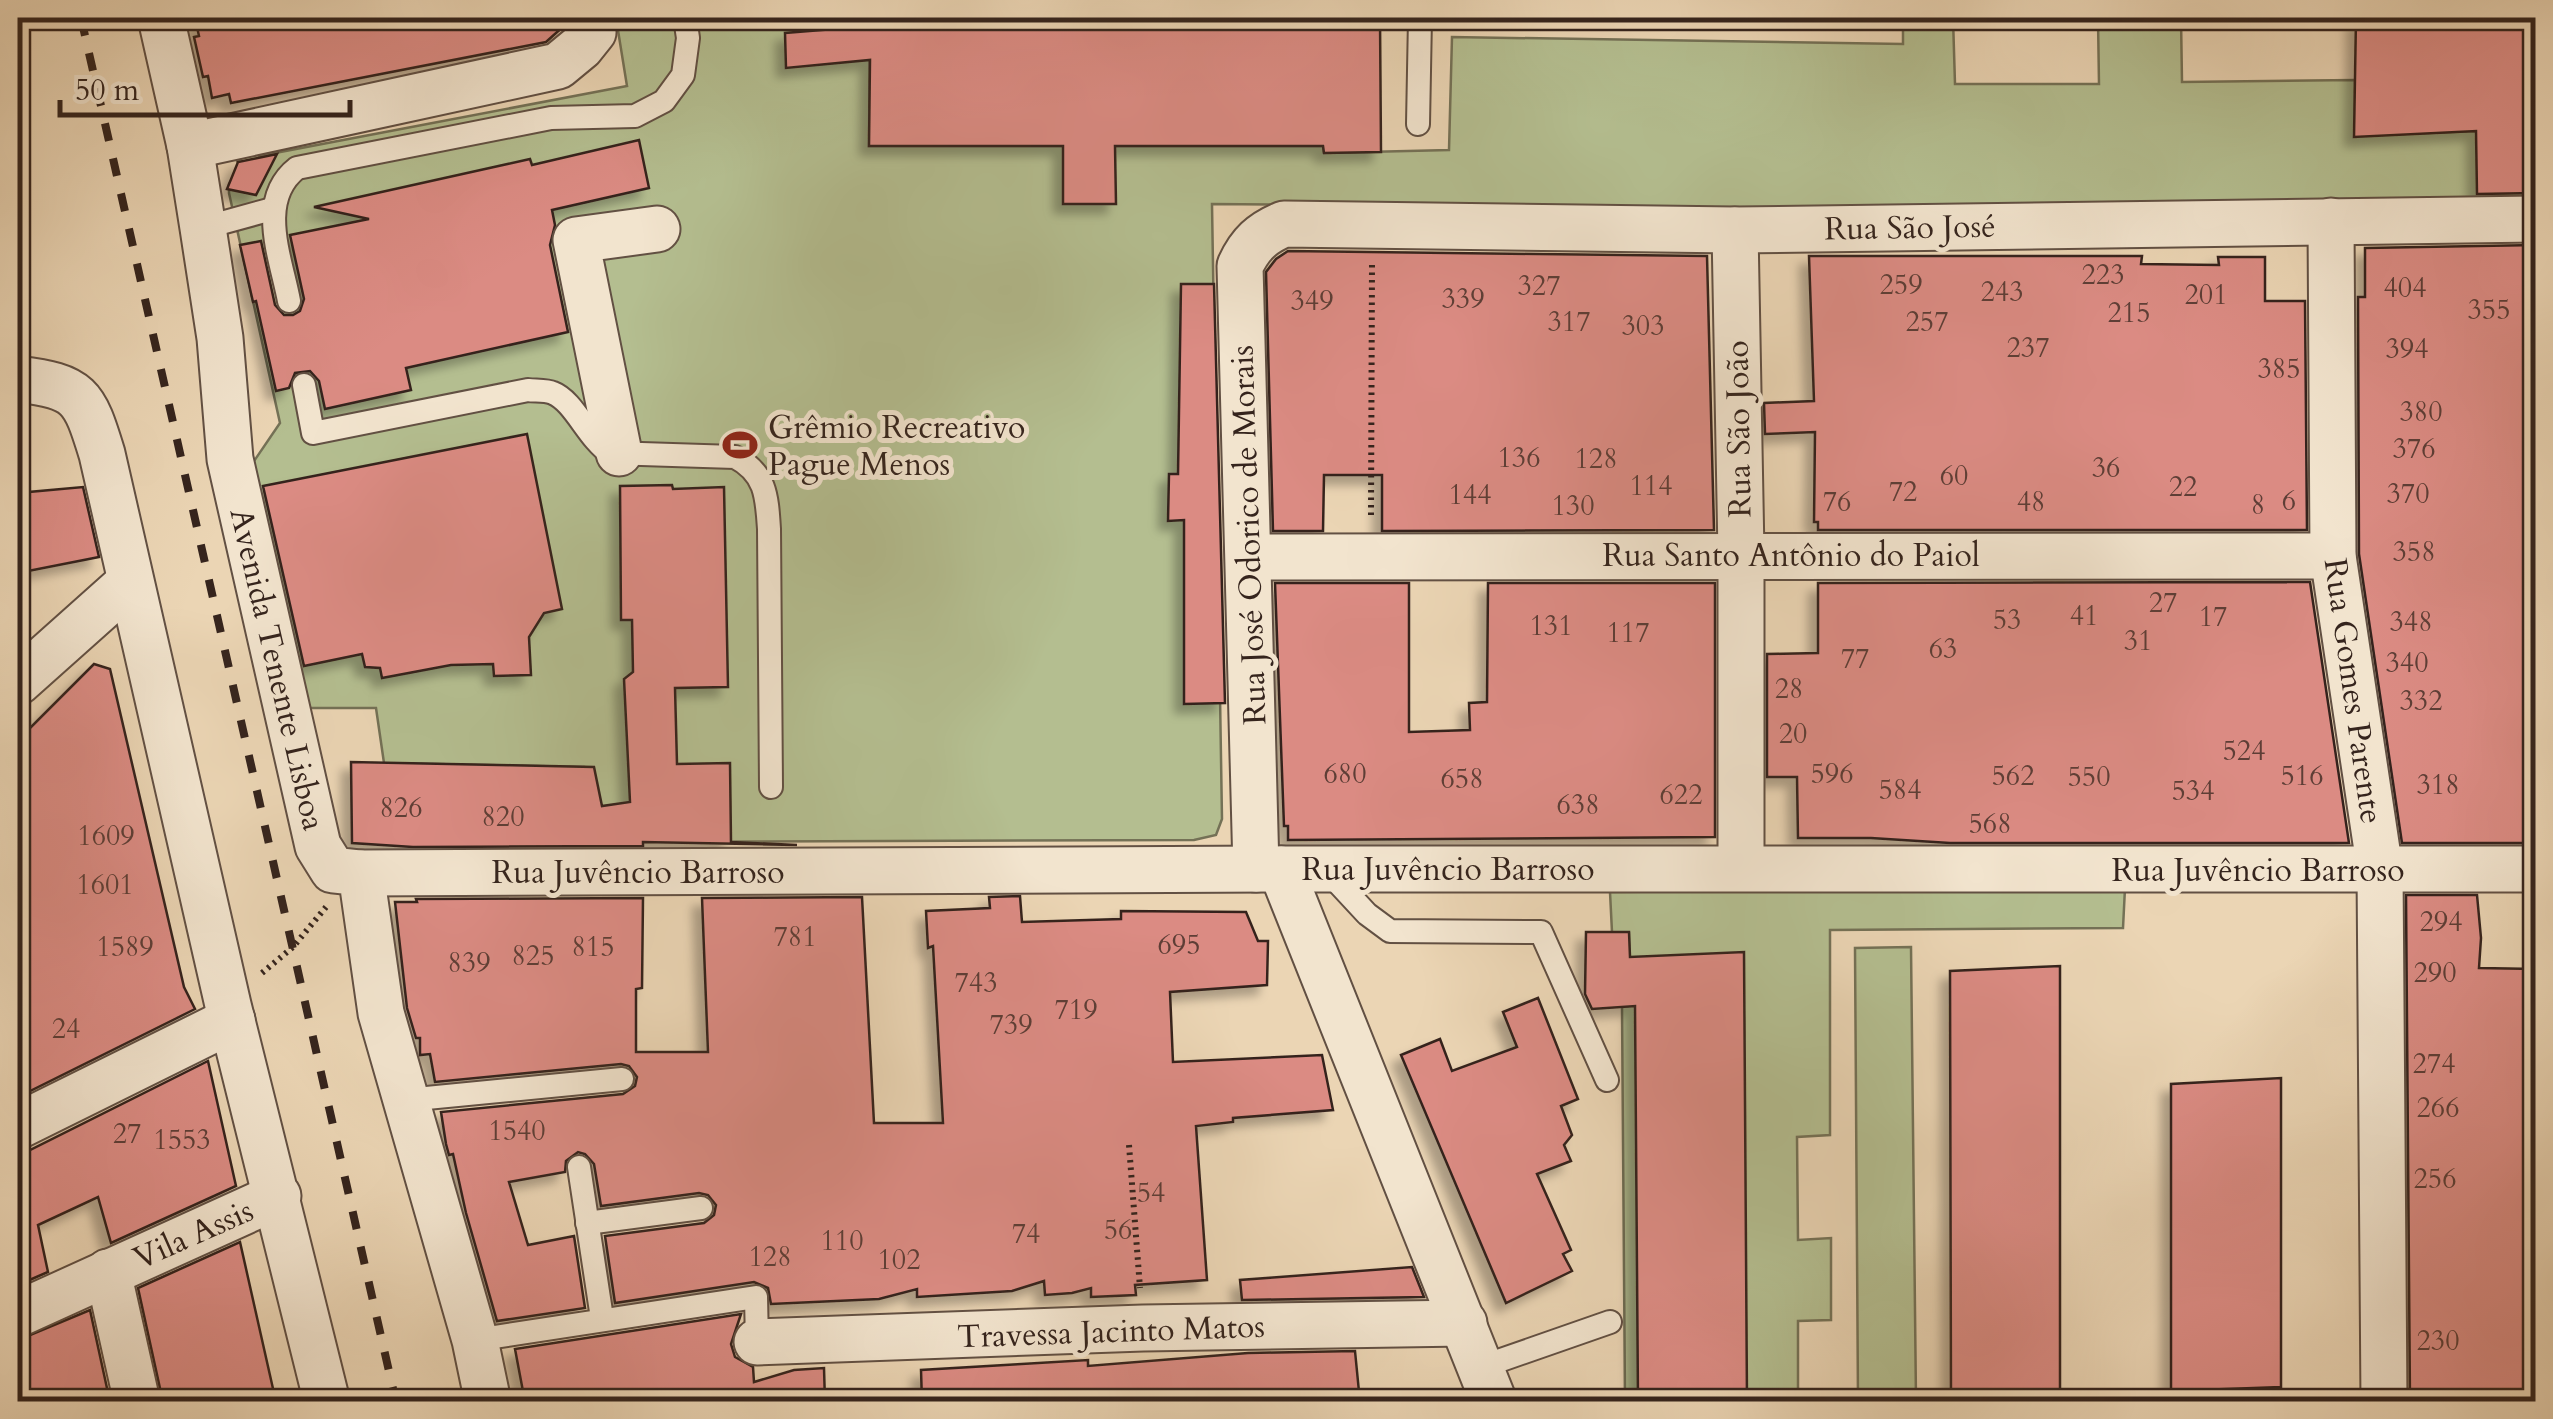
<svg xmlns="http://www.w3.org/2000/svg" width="2553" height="1419" font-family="Cardo,serif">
<defs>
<filter id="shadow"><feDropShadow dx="-9" dy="9" stdDeviation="5" flood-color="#0004"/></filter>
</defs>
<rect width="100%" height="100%" fill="#ebd5b4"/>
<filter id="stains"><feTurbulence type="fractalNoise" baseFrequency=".002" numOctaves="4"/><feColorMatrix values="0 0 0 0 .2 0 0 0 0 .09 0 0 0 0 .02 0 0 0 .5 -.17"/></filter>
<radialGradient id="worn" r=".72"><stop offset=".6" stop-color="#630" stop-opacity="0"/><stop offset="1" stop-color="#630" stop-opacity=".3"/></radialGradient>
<!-- green -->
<g fill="#b4be90" stroke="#747156" stroke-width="2.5">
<polygon points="616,18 870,18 869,146 1323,146 1324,153 1449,150 1452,37 1903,44 1903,18 1953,18 1955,84 2099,84 2098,19 2181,18 2182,82 2355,80 2355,136 2476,131 2535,180 2536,206 2516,213 1212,204 1222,819 1216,835 1194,840 587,842 584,767 384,763 376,708 304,708 250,467 280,423 229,193 229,184 240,166 237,161 256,150 259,156 627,86"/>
<polygon points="2125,888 2123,928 1830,930 1830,1135 1797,1137 1798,1240 1831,1238 1831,1320 1798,1321 1798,1401 1625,1401 1622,1007 1630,1006 1629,933 1612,932 1610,892"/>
<polygon points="1911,947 1916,1401 1858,1401 1855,948"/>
</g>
<!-- building -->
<g fill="#db8b83" stroke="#35241d" stroke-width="2.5" filter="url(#shadow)">
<polygon points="195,18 564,18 565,25 546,42 231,103 229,94 212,98 208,76 203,77 194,37 199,36"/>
<polygon points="870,18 1380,18 1381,152 1324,153 1323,146 1115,146 1116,204 1063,204 1063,146 869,146 870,60 786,68 785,33 870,26"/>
<polygon points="2356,18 2535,18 2536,193 2477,194 2476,131 2354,137"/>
<polygon points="639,140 649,188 552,210 555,225 550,245 568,332 406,368 411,390 325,409 319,381 310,371 295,373 289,388 276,391 256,301 253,302 240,245 261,241 275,305 284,315 293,315 300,311 304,299 290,235 369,219 314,207 530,159 532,165"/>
<polygon points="277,154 256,195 227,189 238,162"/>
<polygon points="2536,245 2536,843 2402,843 2359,554 2358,297 2365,297 2365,248"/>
<polygon points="1288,251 1707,256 1714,530 1382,531 1382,475 1324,475 1323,531 1273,531 1266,272 1276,259"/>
<polygon points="1809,256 2142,256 2141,264 2219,265 2218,257 2265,257 2265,301 2305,301 2307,530 1818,530 1818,522 1814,522 1815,432 1765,434 1764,403 1814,401"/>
<polygon points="1181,284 1214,284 1225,703 1184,704 1184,520 1168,521 1169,474 1178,474"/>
<polygon points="527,434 562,609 544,613 529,637 531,675 494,676 493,664 451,665 382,678 380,668 365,667 362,654 304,666 263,486"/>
<polygon points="672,485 673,489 724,487 728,687 675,688 677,764 730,763 731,842 797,845 643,842 643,846 413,847 352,843 351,762 594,767 602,806 630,802 624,679 633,672 632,620 621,620 620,486"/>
<polygon points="83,487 99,557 18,573 18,493"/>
<polygon points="2310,582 2349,843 1950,843 1871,838 1798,838 1797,777 1767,777 1767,654 1818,653 1818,583"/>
<polygon points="1275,583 1409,583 1409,732 1470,730 1469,703 1487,702 1488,583 1715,583 1715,837 1288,840 1288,826 1284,826"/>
<polygon points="94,664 110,669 184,987 195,1009 18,1097 18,740"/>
<polygon points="2406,895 2477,895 2481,938 2479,968 2536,969 2536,1402 2410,1402"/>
<polygon points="1020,896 1022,922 1121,919 1121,911 1246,912 1258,941 1268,941 1267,985 1170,992 1173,1062 1322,1055 1333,1110 1233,1118 1233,1122 1196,1126 1207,1280 1135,1285 1136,1295 1091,1297 1091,1288 1072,1293 1045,1295 1044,1281 1012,1291 917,1297 917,1289 879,1299 771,1304 768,1288 754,1282 615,1303 605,1236 704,1223 714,1215 716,1205 708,1195 699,1193 601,1206 594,1164 585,1154 578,1152 566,1161 565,1172 509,1182 528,1245 574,1236 585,1308 497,1321 466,1213 453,1154 449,1155 446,1144 441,1112 623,1094 635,1086 637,1077 629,1066 621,1064 435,1082 430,1054 420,1055 420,1038 416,1038 407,1008 395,902 417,902 416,899 643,898 642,988 636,989 636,1052 708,1052 702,898 862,897 874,1123 943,1123 933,946 928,948 926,911 990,908 989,897"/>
<polygon points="1586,932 1629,932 1630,957 1744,952 1747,1402 1638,1402 1635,1006 1592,1009 1585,994"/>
<polygon points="2060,966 2060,1402 1951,1402 1950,971"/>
<polygon points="1538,998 1578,1099 1561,1106 1572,1135 1564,1145 1571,1161 1537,1174 1571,1250 1563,1254 1572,1271 1506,1303 1401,1055 1440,1039 1452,1071 1517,1047 1503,1012"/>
<polygon points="208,1061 236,1186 111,1243 98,1197 38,1225 48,1272 18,1285 18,1152 30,1150"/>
<polygon points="2281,1078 2281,1387 2171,1391 2171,1084"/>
<polygon points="240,1242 274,1393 240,1402 163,1402 138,1288"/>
<polygon points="1412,1267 1424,1297 1242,1300 1240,1280"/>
<polygon points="90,1310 110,1402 55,1402 54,1397 18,1402 18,1340"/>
<polygon points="741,1314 731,1344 735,1357 753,1367 754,1382 794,1370 824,1368 825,1402 706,1402 706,1390 650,1402 525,1402 515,1349"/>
<polygon points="1355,1351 1360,1402 922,1402 921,1370 1088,1360 1088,1366 1248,1353"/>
</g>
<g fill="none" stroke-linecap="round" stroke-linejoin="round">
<!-- lane casing -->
<g stroke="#625043" stroke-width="26">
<g id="lane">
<polyline points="1418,124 1420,18"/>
<polyline points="203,228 272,209"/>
<path d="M289,301c-8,-43 -33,-101 8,-133l254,-50 84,-2 29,-15 19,-26 5,-37 -3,-20"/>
<path d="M304,385l9,48 215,-43c7,1 18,0 25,3 21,8 35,46 57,60l125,4c31,16 32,40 34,72l2,258"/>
<polyline points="1328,872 1367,914 1390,931 1541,932 1607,1080"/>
<polyline points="406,1100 622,1079"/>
<polyline points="579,1167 602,1318"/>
<polyline points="587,1223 701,1208"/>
<polyline points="475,1340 756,1297 757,1342"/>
<polyline points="1481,1367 1610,1322"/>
</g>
</g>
<!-- street casing -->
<g stroke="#625043" stroke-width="49">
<g id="street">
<polyline points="161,18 190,146 203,228 220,338 230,459 318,846 333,870 361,873 381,1013 475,1340 488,1402"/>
<polyline points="190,146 558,66 581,47 593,32 590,18"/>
<polyline points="2331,221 2333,556 2380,870 2384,1402"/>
<polyline points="1735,230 1741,554 1741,868"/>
<path d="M18,379c62,8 66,16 84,75l126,551 99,397"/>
<polyline points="619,453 576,240 657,229"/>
<polyline points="1249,557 2333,556"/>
<polyline points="18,682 130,582"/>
<path d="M1256,869l-16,-603c10,-22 22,-33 44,-42l451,6 801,-11"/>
<polyline points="1281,869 1494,1402"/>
<polyline points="361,873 1281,869 2536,869"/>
<polyline points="18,1126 232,1020"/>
<polyline points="108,1272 137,1402"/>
<polyline points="18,1314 278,1196"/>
<polyline points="757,1342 1143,1328 1464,1323"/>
</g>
</g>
<!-- path -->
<g stroke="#35241d" stroke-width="6" stroke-dasharray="2.5 5" stroke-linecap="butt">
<polyline points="1371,515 1372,263"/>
<polyline points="262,973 293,947 326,907"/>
<polyline points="1129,1145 1140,1288"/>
</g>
<!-- lane -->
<use href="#lane" stroke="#f2e4ce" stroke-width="22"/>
<!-- street -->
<use href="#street" stroke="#f2e4ce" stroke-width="45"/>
<!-- rail -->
<polyline stroke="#35241d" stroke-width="8" stroke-dasharray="18 18" stroke-linecap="butt" points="81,18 396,1402"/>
</g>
<!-- icons -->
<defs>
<g id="stadium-bare" transform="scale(2.7)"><path d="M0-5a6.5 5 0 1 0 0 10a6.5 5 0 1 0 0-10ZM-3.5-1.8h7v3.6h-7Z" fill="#8f2418" stroke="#f2e4ce" stroke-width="2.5" paint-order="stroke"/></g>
</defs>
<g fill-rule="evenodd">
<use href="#stadium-bare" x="740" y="445"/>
</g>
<g text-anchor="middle" stroke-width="10" stroke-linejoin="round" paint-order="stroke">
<!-- number labels -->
<g font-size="28" fill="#5e3e36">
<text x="2103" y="284">223</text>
<text x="1901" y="294">259</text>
<text x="1539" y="295">327</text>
<text x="2405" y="297">404</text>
<text x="2002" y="301">243</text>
<text x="2206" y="304">201</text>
<text x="1463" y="308">339</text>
<text x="1312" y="310">349</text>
<text x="2489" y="319">355</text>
<text x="2129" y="322">215</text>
<text x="1569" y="331">317</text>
<text x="1927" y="331">257</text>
<text x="1643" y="335">303</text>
<text x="2028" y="357">237</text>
<text x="2407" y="358">394</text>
<text x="2279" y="378">385</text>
<text x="2421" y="421">380</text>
<text x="2414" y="458">376</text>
<text x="1519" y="467">136</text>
<text x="1596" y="468">128</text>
<text x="2106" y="477">36</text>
<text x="1954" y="485">60</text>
<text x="1651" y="495">114</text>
<text x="2183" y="496">22</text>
<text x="1903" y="501">72</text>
<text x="2408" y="503">370</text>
<text x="1470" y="504">144</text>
<text x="2289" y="510">6</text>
<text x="1837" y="511">76</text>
<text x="2031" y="511">48</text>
<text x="2258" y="514">8</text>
<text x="1573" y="515">130</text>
<text x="2414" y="561">358</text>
<text x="2163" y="612">27</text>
<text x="2084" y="625">41</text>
<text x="2213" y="626">17</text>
<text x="2007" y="629">53</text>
<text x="2411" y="631">348</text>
<text x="1551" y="635">131</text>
<text x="1628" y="642">117</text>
<text x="2138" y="650">31</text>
<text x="1943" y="658">63</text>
<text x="1855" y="668">77</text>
<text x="2407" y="672">340</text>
<text x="1789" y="698">28</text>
<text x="2421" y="710">332</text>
<text x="1793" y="743">20</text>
<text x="2244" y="760">524</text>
<text x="1345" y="783">680</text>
<text x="1832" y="783">596</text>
<text x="2013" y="785">562</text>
<text x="2302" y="785">516</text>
<text x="2089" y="786">550</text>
<text x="1462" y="788">658</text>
<text x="2438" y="794">318</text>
<text x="1900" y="799">584</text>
<text x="2193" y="800">534</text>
<text x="1681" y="804">622</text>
<text x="1578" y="814">638</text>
<text x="401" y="817">826</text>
<text x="503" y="826">820</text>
<text x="1990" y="833">568</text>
<text x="106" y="845">1609</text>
<text x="105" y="894">1601</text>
<text x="2441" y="931">294</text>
<text x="795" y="946">781</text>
<text x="1179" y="954">695</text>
<text x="125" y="956">1589</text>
<text x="593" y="956">815</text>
<text x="533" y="965">825</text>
<text x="469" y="972">839</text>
<text x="2435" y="982">290</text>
<text x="976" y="992">743</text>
<text x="1076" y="1019">719</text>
<text x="1011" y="1034">739</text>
<text x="66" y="1038">24</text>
<text x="2434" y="1073">274</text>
<text x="2438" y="1117">266</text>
<text x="517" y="1140">1540</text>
<text x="127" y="1143">27</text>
<text x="182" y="1149">1553</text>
<text x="2435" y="1188">256</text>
<text x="1151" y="1202">54</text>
<text x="1118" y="1239">56</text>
<text x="1026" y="1243">74</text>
<text x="842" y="1250">110</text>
<text x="770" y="1266">128</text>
<text x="899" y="1269">102</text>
<text x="2438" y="1350">230</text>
</g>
<!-- street labels -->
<g font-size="32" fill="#35241d" stroke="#f2e4ce">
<text transform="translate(1910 227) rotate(-1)" y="11">Rua São José</text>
<text transform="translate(1738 429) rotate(-91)" y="11">Rua São João</text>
<text transform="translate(1248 535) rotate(-92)" y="11">Rua José Odorico de Morais</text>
<text x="1791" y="566">Rua Santo Antônio do Paiol</text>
<text transform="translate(278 669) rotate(77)" y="11">Avenida Tenente Lisboa</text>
<text transform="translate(2354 691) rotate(82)" y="11">Rua Gomes Parente</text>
<text x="1448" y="880">Rua Juvêncio Barroso</text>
<text x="2258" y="881">Rua Juvêncio Barroso</text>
<text x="638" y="883">Rua Juvêncio Barroso</text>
<text transform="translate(193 1234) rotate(-24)" y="11">Vila Assis</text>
<text transform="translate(1111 1331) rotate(-2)" y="11">Travessa Jacinto Matos</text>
</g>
<!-- poi labels -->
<g font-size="32" fill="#35241d" stroke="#f2e4ce" text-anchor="start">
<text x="768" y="438">Grêmio Recreativo<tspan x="768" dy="37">Pague Menos</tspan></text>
</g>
</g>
<!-- margin -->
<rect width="2553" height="1419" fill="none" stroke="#ebd5b4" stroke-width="60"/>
<rect x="20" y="20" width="2513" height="1379" fill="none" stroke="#35241d" stroke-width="5"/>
<rect x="30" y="30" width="2493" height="1359" fill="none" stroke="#35241d" stroke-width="2.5"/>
<!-- scale -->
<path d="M60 100v15h290v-15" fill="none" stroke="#35241d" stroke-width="5"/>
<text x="75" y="100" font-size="30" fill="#35241d" stroke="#f2e4ce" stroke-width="8" paint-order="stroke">50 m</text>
<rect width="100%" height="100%" filter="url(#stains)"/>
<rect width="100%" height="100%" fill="url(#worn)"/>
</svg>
